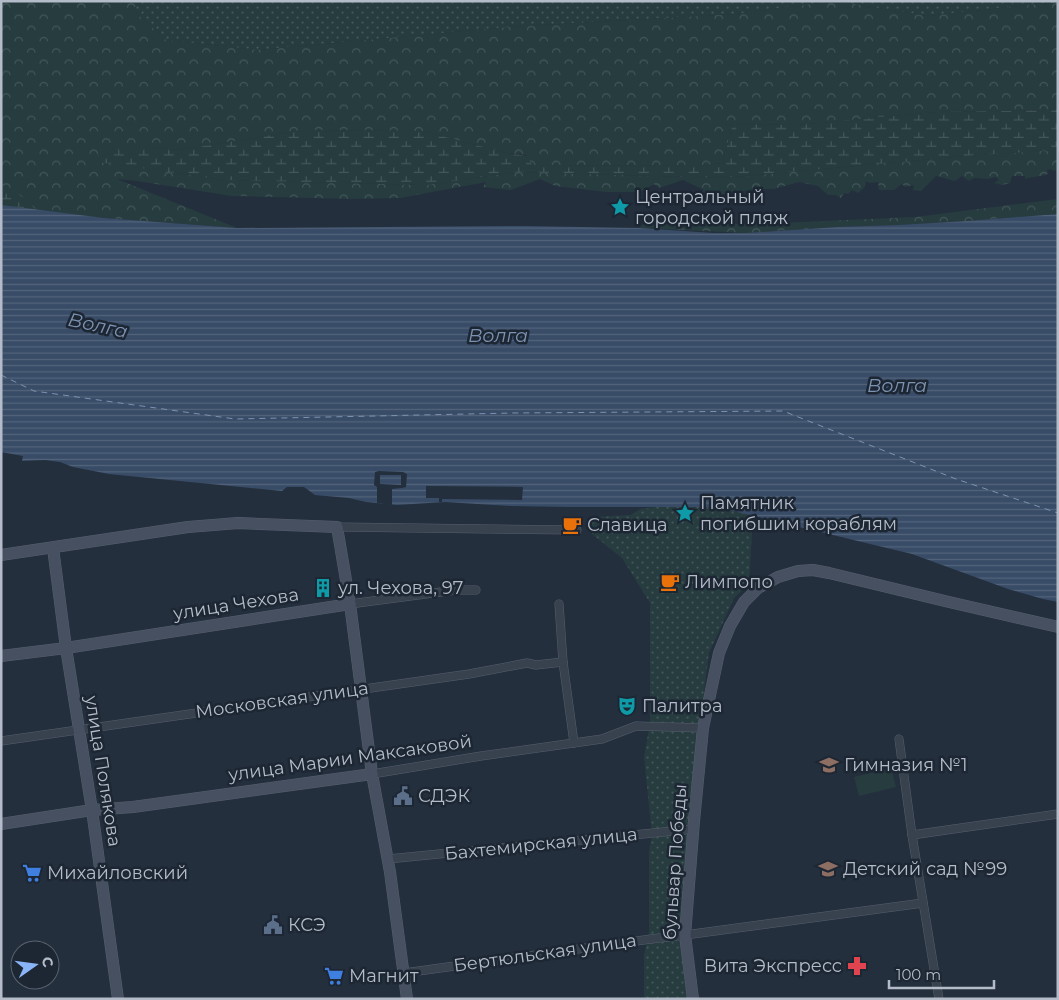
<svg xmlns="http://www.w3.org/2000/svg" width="1059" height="1000" font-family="Montserrat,sans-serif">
<defs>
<pattern id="green-dots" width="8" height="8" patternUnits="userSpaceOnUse" patternTransform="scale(1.25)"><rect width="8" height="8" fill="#263c3f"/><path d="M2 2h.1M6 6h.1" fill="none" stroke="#435659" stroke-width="1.8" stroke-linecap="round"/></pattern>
<pattern id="forest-crowns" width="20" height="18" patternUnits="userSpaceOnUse" patternTransform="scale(1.25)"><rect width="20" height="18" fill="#263c3f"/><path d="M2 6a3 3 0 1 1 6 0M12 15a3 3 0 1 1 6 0" fill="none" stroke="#435659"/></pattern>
<pattern id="wetland-marsh" width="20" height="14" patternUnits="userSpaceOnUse" patternTransform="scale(1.25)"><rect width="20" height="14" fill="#263c3f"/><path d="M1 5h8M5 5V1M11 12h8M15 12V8" fill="none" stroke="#435659"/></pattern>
<pattern id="water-rules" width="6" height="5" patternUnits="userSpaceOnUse" patternTransform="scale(1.25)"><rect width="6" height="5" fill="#394c67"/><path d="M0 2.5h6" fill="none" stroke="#53647b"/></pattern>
</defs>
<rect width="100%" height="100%" fill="#242f3e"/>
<!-- green -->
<g fill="url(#green-dots)">
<polygon points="143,1 1058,1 1058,3 1047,3 928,16 835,1 735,14 508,27 259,50 166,40 132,9"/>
<polygon points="656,507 704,507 725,509 753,515 749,584 734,598 709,653 700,723 693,815 688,999 644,999 644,955 649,932 649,851 652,835 644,757 650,723 650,603 622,558 592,534 592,517 631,515 640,509"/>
</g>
<!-- forest -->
<g fill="url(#forest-crowns)">
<path d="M1,1h142l-11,8 34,31 93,10 249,-23 227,-13 100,-13 93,15 119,-13h11v107l-122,2 -138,13 -65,-1 -11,39 -24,3 -167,-1 -5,-10 -19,-2 -85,-22 -120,-1 -123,20 -36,-3 -51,14 132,19 202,5 91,-13 206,6 242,-22 89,-6h4v20l-5,1 -2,-2 -4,1 1,4c-8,3 -14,2 -23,5v-3h-13l-2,7 -8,2 -8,-2 5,-3 -3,-3 -8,2 -14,-1 -5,3 -7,-5 -7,5 -19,-5 -15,15 -8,-1 1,-5 -9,2 -3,-3 -8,6h-15l-1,-8 -9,1 -3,-2 -1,6 -7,6 -6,-3 -4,4 -4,-1 -3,5 -5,-3h-8l-10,-9 -19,-4 -25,7h-19l-43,7 -12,-2 4,-4 -21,-10 -24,8 -5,-4 -14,8h-33l-52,-6 -15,-7 -29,11 -28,-3 3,-5 -86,16 -48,1 -120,-3 -95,-15 -20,-2 120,49 -133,-10 -91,-11 -12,-2z"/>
<polygon points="1058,199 1058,214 967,221 898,225 838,227 746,233 639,228 644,223 754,224 915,217"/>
</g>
<!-- wetland -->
<g fill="url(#wetland-marsh)">
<polygon points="1058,110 1058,150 965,156 723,178 517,172 426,185 224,180 91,161 104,151 143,147 179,150 302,130 422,131 507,153 527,156 532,165 698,166 722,163 733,124 798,125 936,112"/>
<path d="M1,185c13,4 26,15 35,25l-35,-5z"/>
</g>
<!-- pitch -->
<polygon fill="#263c3f" points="891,768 896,787 859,796 854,777"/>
<!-- water -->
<polygon fill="url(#water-rules)" points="1,205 104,218 237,228 524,226 639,228 713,233 746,233 838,227 898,225 967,221 1058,214 1058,602 1043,599 1008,589 912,554 725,509 704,507 570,507 511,506 445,502 397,505 366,502 349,498 315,495 304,487 287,487 282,491 109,474 73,467 60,462 45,460 22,461 23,456 1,452"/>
<!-- pier -->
<g fill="#242f3e" fill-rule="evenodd">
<path d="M379,471l24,1 4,2 -1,13 -4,1 -10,1v16l-15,-2v-16l-3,-2 1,-13zM380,475h21v10l-21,-1z"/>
<polygon points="426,486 523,487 522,500 442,499 442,502 439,502 439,498 426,498"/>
</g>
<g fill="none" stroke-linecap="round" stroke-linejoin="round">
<!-- ferry -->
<polyline stroke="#7c92b1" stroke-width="1" stroke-dasharray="6 5" stroke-linecap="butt" points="1,375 34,391 235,419 513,413 783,411 956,479 1058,513"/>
<!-- street casing -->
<g stroke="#565f6c" stroke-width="9">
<g id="street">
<polyline points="337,527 577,530"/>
<polyline points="350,604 456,590 476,590"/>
<polyline points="559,604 563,662 574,743"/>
<polyline points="899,739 912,835 939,999"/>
<polyline points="1,741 469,674 527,663 536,665 563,662"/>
<polyline points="372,774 481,756 602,739 636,726 703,728"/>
<polyline points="912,835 1058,814"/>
<polyline points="388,859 694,829"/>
<polyline points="404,973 651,939 685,935 923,903"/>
</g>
</g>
<!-- secondary casing -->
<g stroke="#565f6c" stroke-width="12">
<g id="secondary">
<polyline points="53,548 66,648 92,810 118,999"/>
<polyline points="1,555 188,527 238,523 337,527 350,604 372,774 390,872 407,999"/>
<polyline points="1,656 66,648 350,604"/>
<polyline points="1,824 92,810 133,807 372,774"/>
<polyline points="693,999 685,935 694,821 703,728 719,653 730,626 744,602 758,588 778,577 798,571 813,570 829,573 949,602 1058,627"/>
</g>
</g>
<!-- street -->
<use href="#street" stroke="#38414e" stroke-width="8"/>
<!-- secondary -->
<use href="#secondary" stroke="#465061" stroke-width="11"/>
</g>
<!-- icons -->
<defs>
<g id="sight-bare" transform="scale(1.5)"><path d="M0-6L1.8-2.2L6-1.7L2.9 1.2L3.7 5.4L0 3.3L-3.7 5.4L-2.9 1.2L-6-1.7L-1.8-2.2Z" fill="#0f9aa8" stroke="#1d2633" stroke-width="2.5" paint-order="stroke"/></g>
<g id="cafe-bare" transform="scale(1.5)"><path d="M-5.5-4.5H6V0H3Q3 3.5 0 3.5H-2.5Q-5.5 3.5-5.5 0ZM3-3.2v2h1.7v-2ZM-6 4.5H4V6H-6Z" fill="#e8710a" stroke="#1d2633" stroke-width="2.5" paint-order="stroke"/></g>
<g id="building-bare" transform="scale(1.5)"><path d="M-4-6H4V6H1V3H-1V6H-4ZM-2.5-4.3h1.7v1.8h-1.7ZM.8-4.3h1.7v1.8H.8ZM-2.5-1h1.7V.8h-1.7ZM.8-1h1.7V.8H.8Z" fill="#0f9aa8" stroke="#1d2633" stroke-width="2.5" paint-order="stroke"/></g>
<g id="theatre-bare" transform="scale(1.5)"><path d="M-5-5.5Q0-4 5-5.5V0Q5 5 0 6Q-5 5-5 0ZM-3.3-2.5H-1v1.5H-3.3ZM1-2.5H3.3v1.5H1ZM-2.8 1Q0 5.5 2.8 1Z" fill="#0f9aa8" stroke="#1d2633" stroke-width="2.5" paint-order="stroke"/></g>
<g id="school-bare" transform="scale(1.5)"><path d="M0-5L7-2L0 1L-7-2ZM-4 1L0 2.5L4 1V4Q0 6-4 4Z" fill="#8d6e63" stroke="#1d2633" stroke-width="2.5" paint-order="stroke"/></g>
<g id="civic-bare" transform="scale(1.5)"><path d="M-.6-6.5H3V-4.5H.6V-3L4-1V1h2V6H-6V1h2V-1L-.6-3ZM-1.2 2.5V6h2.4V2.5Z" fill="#5c6f8a" stroke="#1d2633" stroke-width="2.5" paint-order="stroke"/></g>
<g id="supermarket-bare" transform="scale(1.5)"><path d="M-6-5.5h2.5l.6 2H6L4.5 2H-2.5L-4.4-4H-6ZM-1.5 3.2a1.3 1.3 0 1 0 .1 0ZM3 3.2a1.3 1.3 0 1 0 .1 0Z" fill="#3f7fe0" stroke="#1d2633" stroke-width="2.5" paint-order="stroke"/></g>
<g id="pharmacy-bare" transform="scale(1.5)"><path d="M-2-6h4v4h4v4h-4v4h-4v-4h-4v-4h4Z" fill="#e0444e" stroke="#1d2633" stroke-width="2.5" paint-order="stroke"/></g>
</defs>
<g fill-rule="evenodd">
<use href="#sight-bare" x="620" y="207"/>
<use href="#sight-bare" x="685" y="513"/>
<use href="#cafe-bare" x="572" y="525"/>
<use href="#cafe-bare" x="670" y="582"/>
<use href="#building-bare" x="323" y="588"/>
<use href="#theatre-bare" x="627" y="706"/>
<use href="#school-bare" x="829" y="765"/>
<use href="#civic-bare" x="403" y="796"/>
<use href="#school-bare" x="828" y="869"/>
<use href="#supermarket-bare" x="32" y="873"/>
<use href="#civic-bare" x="273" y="925"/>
<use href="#pharmacy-bare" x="857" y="966"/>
<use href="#supermarket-bare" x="334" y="976"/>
</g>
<g text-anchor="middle" stroke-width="5" stroke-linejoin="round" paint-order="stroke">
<!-- poi labels -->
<g font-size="18" fill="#b4bcc9" stroke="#1d2633" text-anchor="start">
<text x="635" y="203">Центральный<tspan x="635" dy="21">городской пляж</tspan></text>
<text x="700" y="509">Памятник<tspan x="700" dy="21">погибшим кораблям</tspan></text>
<text x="587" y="531">Славица</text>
<text x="685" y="588">Лимпопо</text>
<text x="338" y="594">ул. Чехова, 97</text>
<text x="642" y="712">Палитра</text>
<text x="844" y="771">Гимназия №1</text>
<text x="418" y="802">СДЭК</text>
<text x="843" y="875">Детский сад №99</text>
<text x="47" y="879">Михайловский</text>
<text x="288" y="931">КСЭ</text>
<text x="842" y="972" text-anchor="end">Вита Экспресс</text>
<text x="349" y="982">Магнит</text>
</g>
<!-- street labels -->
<g font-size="18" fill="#b4bcc9" stroke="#1d2633">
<text transform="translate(236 604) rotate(-9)" y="6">улица Чехова</text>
<text transform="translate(282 700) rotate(-8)" y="6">Московская улица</text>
<text transform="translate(350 758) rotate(-8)" y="6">улица Марии Максаковой</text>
<text transform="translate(103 771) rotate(81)" y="6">улица Полякова</text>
<text transform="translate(541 844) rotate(-6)" y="6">Бахтемирская улица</text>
<text transform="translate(675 862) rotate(-86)" y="6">бульвар Победы</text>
<text transform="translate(545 953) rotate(-8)" y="6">Бертюльская улица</text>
</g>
<!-- water labels -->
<g font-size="19" font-style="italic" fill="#7c92b1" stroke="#1d2633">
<text transform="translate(98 325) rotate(12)" y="7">Волга</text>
<text x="498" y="342">Волга</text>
<text x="897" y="392">Волга</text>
</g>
</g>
<!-- border -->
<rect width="1059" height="1000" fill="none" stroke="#b4bcc9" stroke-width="5"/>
<!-- north arrow -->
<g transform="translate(35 965) rotate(76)"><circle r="24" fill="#1d2633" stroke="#59626f"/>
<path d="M0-4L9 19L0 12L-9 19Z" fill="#8ab4f8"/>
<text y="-8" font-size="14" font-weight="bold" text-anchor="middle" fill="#b4bcc9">С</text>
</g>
<!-- scale -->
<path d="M889 980v8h105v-8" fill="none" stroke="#b4bcc9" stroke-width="2.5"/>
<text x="896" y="980" font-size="15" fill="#b4bcc9" stroke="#1d2633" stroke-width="4" paint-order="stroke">100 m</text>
</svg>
